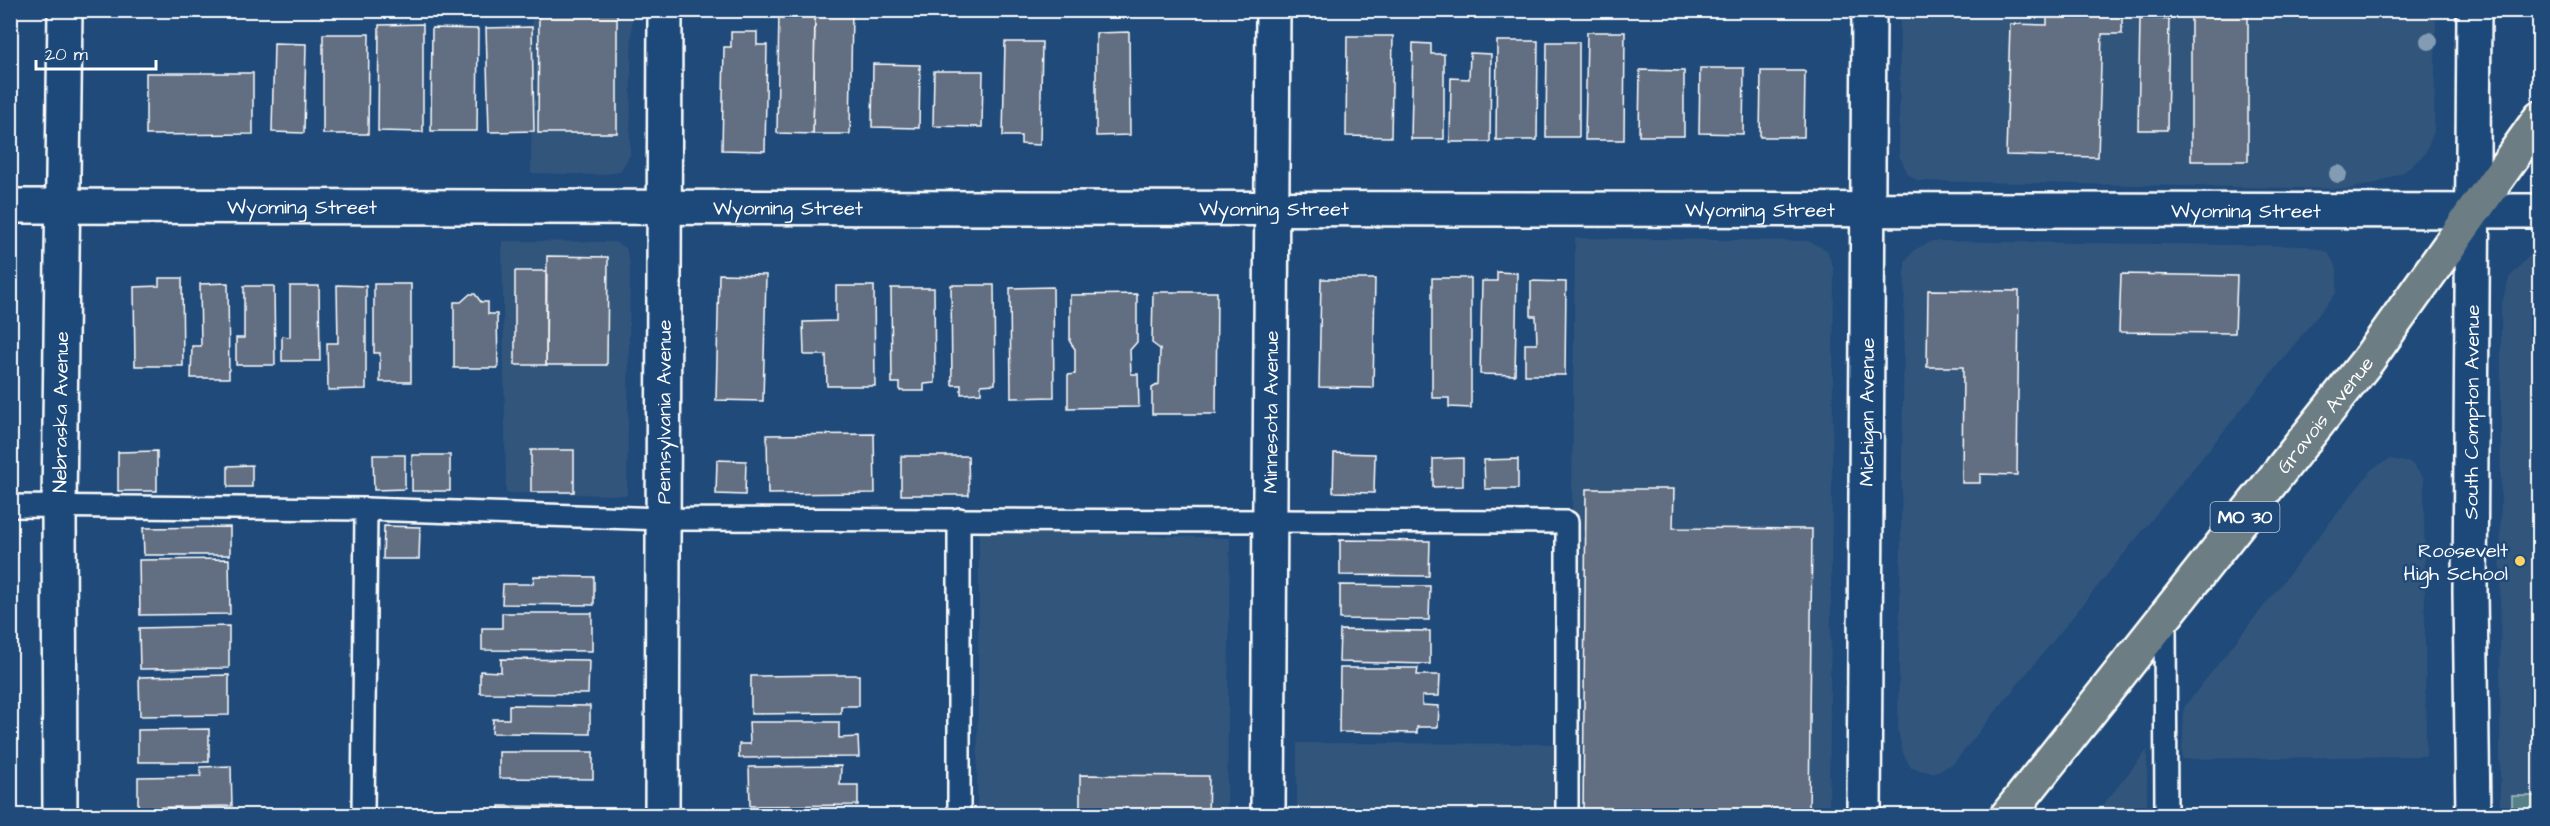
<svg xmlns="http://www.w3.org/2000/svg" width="2550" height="826" font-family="'Architects Daughter',sans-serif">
<rect width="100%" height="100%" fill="#1f4a7a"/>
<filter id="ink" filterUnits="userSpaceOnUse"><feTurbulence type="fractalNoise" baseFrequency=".0167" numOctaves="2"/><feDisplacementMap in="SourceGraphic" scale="12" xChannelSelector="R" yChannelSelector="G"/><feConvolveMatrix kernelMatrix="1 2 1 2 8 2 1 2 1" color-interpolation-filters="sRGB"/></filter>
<g filter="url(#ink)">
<!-- built -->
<g fill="#33557c">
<polygon points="532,11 632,11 630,155 620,172 598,175 531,173"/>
<polygon points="1900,11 2436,11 2434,132 2425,154 2405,171 2377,183 2349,189 1918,181 1908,174 1899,155"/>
<polygon points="1575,238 1808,241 1827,250 1834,270 1829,815 1297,816 1297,743 1576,744 1572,493"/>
<polygon points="502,241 614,242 626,248 630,265 627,495 506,493"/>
<polygon points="1932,241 2307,246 2328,252 2337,269 2337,292 1953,764 1933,773 1911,768 1903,753 1898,731 1905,262 1914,250"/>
<polygon points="2539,252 2539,815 2500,816 2501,307 2509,278 2529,256"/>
<polygon points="2390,459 2411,463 2424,478 2426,756 2182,759 2184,707 2373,468"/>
<polygon points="979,530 1230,538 1227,815 977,816"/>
<polygon points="2147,750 2147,815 2095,815"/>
</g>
<!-- green -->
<g fill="#578087" stroke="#abc0c3" stroke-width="1.5">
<polygon points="2539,568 2539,656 2536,637"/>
<rect x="2512" y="796" width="27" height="19"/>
</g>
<!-- building -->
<g fill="#626e81" stroke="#fff" stroke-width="1.5">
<polygon points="539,10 617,10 617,133 538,133"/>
<polygon points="827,10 852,10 850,134 813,134 815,12"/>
<polygon points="2047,10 2122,10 2122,34 2102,34 2098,157 2006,155 2010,24 2047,25"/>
<rect x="2191" y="10" width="57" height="151"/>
<polygon points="779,11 815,12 813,134 777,133"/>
<polygon points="2140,18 2169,19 2167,130 2138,130"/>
<polygon points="423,24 423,132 378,131 379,25"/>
<polygon points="532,27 534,131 489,132 486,28"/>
<polygon points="432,28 478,29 477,131 431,131"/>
<polygon points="731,32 757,32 757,45 767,45 765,151 722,150 724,47 731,47"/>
<polygon points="1129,32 1130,135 1096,136 1096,33"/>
<polygon points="1587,32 1625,32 1624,140 1585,140"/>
<polygon points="323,34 369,34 368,134 323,134"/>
<polygon points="1347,36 1393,36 1391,137 1346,136"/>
<polygon points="10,39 15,39 13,136 10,136"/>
<polygon points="1497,41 1538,41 1537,140 1496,140"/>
<polygon points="1005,42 1042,42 1040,145 1021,144 1021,136 1003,136"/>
<polygon points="1547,42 1579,42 1579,137 1546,137"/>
<polygon points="274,43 306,44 304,133 272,132"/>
<polygon points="1413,43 1431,44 1431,54 1444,54 1444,139 1411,139"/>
<polygon points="1470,53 1491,54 1490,142 1450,142 1451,78 1469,79"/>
<polygon points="873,64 920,65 919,128 872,127"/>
<polygon points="1700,68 1744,68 1743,134 1699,133"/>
<polygon points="1640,70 1684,71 1684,136 1639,136"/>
<polygon points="934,71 983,71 982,127 933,126"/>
<polygon points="1761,71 1805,71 1804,137 1760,137"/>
<polygon points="146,73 253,73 253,134 146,135"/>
<polygon points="547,256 608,257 607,365 546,365"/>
<rect x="515" y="271" width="31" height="94"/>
<polygon points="1497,272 1517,273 1515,375 1480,374 1482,281 1497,281"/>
<polygon points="719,274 766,275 763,401 716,400"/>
<polygon points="2121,274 2237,276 2235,333 2119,332"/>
<polygon points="159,278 182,278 183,366 135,366 134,287 159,286"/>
<polygon points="1432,278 1471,278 1471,408 1449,407 1449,398 1432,398"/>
<polygon points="1321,279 1375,279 1373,388 1319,387"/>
<polygon points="1531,281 1566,282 1565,375 1525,375 1525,344 1537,344 1536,316 1531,316"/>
<polygon points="228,283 229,378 191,378 192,346 201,346 200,284"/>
<polygon points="374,284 411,284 411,382 380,382 380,353 374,353"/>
<polygon points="337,285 366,286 366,389 328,390 327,343 338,343"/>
<polygon points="951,285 994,285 995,384 981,385 981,393 961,394 961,385 952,385"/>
<polygon points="244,286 274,286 275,365 236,365 236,338 244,338"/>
<polygon points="290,286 319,286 320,361 282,361 282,336 290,337"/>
<polygon points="836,286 874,286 875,386 827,386 826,355 804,355 803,322 836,321"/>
<polygon points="1053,287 1054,397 1011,398 1010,288"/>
<polygon points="891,288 934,288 935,383 924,384 924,391 900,391 900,383 892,383"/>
<polygon points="1928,290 2019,291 2017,475 1980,474 1980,483 1962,483 1963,367 1927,367"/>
<polygon points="1153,292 1217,292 1216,414 1152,414 1152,388 1159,384 1160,349 1152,343"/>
<polygon points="470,294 475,294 481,302 488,302 488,314 497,314 498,368 454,368 454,302 461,302"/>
<polygon points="1137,294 1137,342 1130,350 1131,374 1138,374 1139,407 1068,408 1068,375 1075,374 1075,349 1070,342 1070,295"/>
<polygon points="874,434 875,493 768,494 767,435"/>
<rect x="531" y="450" width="43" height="42"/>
<polygon points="157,451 157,491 118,491 118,452"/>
<polygon points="1334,453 1375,454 1374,493 1333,492"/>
<polygon points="373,455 405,455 405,489 374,490"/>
<rect x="412" y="455" width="38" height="36"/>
<polygon points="901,456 968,456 969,495 901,495"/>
<polygon points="1463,458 1463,486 1433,487 1433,459"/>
<polygon points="1518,459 1518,489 1485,489 1484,460"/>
<polygon points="717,460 746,461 745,495 716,494"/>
<polygon points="252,465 252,487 228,487 228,466"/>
<polygon points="1586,489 1674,489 1673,528 1812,529 1809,816 1583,816"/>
<polygon points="384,526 420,527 419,559 383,559"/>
<polygon points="230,527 230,555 144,555 143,528"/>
<polygon points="1340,540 1430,541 1429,576 1340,575"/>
<polygon points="229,559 230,614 140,615 139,560"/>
<polygon points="534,576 594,577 594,605 502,604 503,584 533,584"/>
<polygon points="1340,585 1430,586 1429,620 1340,619"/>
<polygon points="502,613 592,613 592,651 482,650 482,628 502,628"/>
<polygon points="229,626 229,668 140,669 139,628"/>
<polygon points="1340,630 1430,631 1430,664 1339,662"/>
<polygon points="501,659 589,660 588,694 480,693 480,671 501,672"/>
<polygon points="1340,668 1418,668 1417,675 1440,675 1439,696 1422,696 1422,705 1439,706 1438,727 1417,727 1417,733 1339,732"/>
<polygon points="229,675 229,715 140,716 139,677"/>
<polygon points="841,675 859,675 859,706 841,706 841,713 751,714 751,676"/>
<polygon points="509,705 590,706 590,734 492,733 493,719 509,719"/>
<polygon points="749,722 839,722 839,738 858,737 859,757 739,758 739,744 750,744"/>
<polygon points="209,729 209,762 138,762 138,730"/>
<polygon points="499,752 593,752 593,779 499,778"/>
<polygon points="231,766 232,806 138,808 138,777 201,776 200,767"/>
<polygon points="841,766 840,785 858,785 858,805 750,806 749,767"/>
<polygon points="1080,775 1209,776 1208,816 1080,816"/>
<polygon points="499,806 591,807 591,816 499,816"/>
<polygon points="862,812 862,816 743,816 743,813"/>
<rect x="141" y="813" width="99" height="3"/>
</g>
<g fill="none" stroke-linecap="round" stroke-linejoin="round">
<!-- lane casing -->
<g stroke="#fff" stroke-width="26">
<g id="lane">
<polyline points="10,506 366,509 663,519 1567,522 1567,816"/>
<polyline points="2165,619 2166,816"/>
<polyline points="363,816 366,509"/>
<polyline points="959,816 959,519"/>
</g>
</g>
<!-- street casing -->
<g stroke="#fff" stroke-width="38">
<g id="street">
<path id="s1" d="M10,206l2530,5"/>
<path id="s2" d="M60,816l-1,-309 6,-497"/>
<path id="s3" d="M662,816l3,-806"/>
<path id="s4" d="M1268,816l5,-806"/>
<path id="s5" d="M1864,816l5,-806"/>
</g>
</g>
<!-- secondary casing -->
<g stroke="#fff" stroke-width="38">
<g id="secondary">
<path id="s6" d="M2473,816l-3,-224 4,-582"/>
</g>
</g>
<!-- primary casing -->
<g stroke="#fff" stroke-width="38">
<g id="primary">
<path id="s7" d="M2007,816l361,-456 172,-242"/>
</g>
</g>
<!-- lane -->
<use href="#lane" stroke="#1f4a7a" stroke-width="21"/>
<!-- street -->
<use href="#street" stroke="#1f4a7a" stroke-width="33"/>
<!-- secondary -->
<use href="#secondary" stroke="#1f4a7a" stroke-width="33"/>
<!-- primary -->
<use href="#primary" stroke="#6c7e84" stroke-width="33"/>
</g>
<!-- trees -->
<g fill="#839cb3">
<circle cx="2429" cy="41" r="9"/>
<circle cx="2338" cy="174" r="9"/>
</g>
</g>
<!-- markers -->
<circle fill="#ffd166" stroke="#1f4a7a" stroke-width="2" cx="2520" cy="561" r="6"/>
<g text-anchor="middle" stroke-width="5" stroke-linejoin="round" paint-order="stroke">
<!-- shield labels -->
<rect fill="#1f4a7a" stroke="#bcc9d7" stroke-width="1.5" x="2210.5" y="502" width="69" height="30" rx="4.5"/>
<g font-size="18" font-weight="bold" fill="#fff">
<text x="2245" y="523">MO 30</text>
</g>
<!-- street labels -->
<g font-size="20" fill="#fff" stroke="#1f4a7a">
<text dy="7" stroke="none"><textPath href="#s1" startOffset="292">Wyoming Street</textPath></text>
<text dy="7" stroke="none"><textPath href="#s1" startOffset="778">Wyoming Street</textPath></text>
<text dy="7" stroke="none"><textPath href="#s1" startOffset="1264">Wyoming Street</textPath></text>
<text dy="7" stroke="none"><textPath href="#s1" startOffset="1750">Wyoming Street</textPath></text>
<text dy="7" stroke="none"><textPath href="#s1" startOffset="2236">Wyoming Street</textPath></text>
<text dy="7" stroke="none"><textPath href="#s2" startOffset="404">Nebraska Avenue</textPath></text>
<text dy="7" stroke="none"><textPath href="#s3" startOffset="404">Pennsylvania Avenue</textPath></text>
<text dy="7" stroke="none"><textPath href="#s4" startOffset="404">Minnesota Avenue</textPath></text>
<text dy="7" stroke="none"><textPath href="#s5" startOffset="404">Michigan Avenue</textPath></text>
<text dy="7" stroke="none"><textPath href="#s6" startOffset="404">South Compton Avenue</textPath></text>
<text dy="7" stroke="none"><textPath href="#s7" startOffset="512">Gravois Avenue</textPath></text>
</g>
<!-- poi labels -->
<g font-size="20" fill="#fff" stroke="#1f4a7a" text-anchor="end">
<text x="2508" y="557">Roosevelt<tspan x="2508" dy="23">High School</tspan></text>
</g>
</g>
<!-- margin -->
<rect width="2550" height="826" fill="none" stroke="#1f4a7a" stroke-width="36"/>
<rect x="18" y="18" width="2514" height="790" fill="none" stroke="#fff" stroke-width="2" filter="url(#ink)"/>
<!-- scale -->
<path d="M36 60v9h120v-9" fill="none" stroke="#ffffff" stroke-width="3"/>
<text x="45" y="60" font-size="18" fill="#ffffff" stroke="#1f4a7a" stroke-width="4.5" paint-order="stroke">20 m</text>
</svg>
